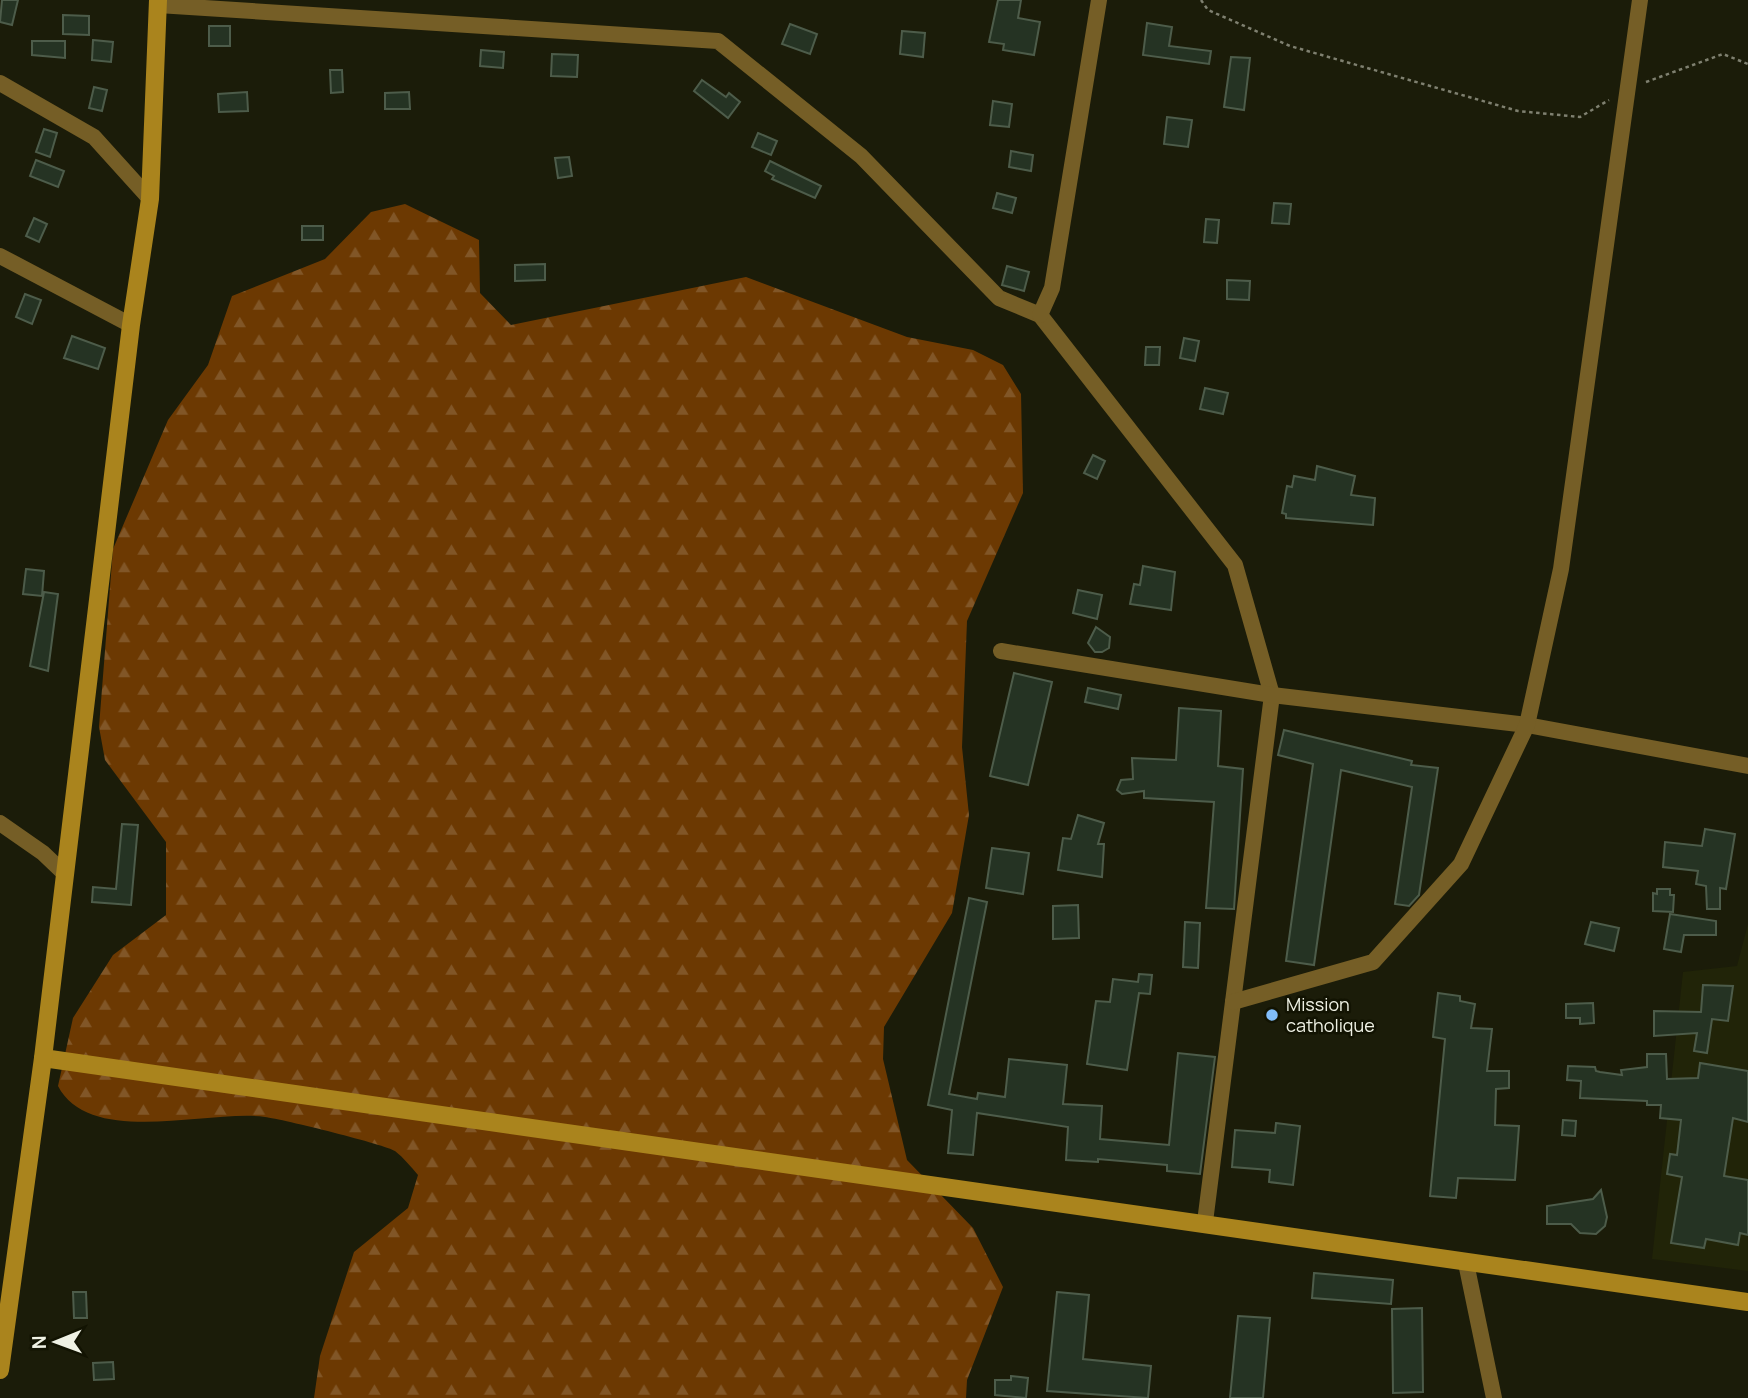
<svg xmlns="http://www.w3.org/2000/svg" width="1748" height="1398" font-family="Manrope,sans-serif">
<defs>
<pattern id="forest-firs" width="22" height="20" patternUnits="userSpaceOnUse" patternTransform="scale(1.75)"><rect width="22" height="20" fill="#6c3902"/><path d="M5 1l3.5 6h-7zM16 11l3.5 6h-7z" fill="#815627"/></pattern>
</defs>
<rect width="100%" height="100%" fill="#1b1c09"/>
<!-- built -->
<polygon fill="#212408" points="1748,924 1748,1271 1652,1259 1683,972 1737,966"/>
<!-- forest -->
<path fill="url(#forest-firs)" d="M405,204l74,36 1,53 31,32 235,-48 161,60 66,13 30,15 18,29 2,99 -56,128 -5,126 7,68 -17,98 -68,114 -1,32 24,101 66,68 30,59 -36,93 -1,18h-652l6,-42 34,-104 54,-44 10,-33c-7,-8 -14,-17 -23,-24 -8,-6 -113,-32 -130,-34 -55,-8 -175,31 -207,-31l15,-68 40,-63 53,-40v-73l-61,-82 -6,-33 14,-178 55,-129 40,-55 24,-69 93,-37 46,-47z"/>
<!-- building -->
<g fill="#253323" stroke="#4d5c4a" stroke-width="2">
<polygon points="2,0 18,0 12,25 0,22"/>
<polygon points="998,0 1021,0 1018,18 1040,22 1034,55 1003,50 1004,44 989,42"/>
<polygon points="63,15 89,16 89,35 63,34"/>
<polygon points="1147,23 1172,27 1169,46 1211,51 1209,64 1143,55"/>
<polygon points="790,24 817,34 810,54 782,44"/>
<rect x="209" y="26" width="21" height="20"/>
<polygon points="902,31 925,33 923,57 900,54"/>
<polygon points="93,40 113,42 111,62 92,60"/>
<polygon points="32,41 65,41 65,58 32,55"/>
<polygon points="481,50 504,52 503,68 480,66"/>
<polygon points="552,54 578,55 577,77 551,76"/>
<polygon points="1231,57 1250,58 1244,110 1224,107"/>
<polygon points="330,70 342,70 343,92 331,93"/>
<polygon points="702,80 726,97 729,93 740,102 728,118 694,91"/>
<polygon points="94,87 107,90 102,111 89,108"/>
<polygon points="247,92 248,111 219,112 218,94"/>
<polygon points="409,92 410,109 385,109 385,93"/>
<polygon points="993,101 1012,104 1009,127 990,125"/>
<polygon points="1167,117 1192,120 1188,147 1164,144"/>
<polygon points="44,129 57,133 50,157 36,152"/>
<polygon points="758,133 777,141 771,155 752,147"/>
<polygon points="1011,151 1033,155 1031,171 1009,167"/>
<polygon points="569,157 572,176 558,178 555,158"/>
<polygon points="36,160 64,171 58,187 30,176"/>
<polygon points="770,161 821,186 815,198 772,179 774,176 765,171"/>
<polygon points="997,193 1016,198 1012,213 993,208"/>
<polygon points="1274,203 1291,204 1289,224 1272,223"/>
<polygon points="34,218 47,224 39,242 26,236"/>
<polygon points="1206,219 1219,220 1217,243 1204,242"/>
<rect x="302" y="226" width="21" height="14"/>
<polygon points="545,264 545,280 515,281 515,265"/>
<polygon points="1007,266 1029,272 1024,291 1002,285"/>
<polygon points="1227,280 1250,281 1249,300 1227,299"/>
<polygon points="25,294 41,300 32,324 16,317"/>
<polygon points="72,336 105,348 98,369 64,358"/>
<polygon points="1184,338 1199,341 1195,361 1180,358"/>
<polygon points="1146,347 1160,347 1159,365 1145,365"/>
<polygon points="1205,388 1228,393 1223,414 1200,409"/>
<polygon points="1093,455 1105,461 1097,479 1084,473"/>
<polygon points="1317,466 1355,476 1351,495 1375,498 1373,525 1286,518 1286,514 1282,513 1287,486 1292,487 1294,476 1315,480"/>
<polygon points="1143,566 1175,572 1171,610 1130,604 1134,584 1140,585"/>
<polygon points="26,569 44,571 42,596 23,594"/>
<polygon points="1078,590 1102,595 1097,619 1073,613"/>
<polygon points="44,592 58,594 48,671 30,666"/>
<polygon points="1096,627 1110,637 1109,648 1102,652 1095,652 1088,643"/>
<polygon points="1014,673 1052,682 1028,785 990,776"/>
<polygon points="1088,688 1121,695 1118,709 1085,702"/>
<polygon points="1179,708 1221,711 1218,766 1243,769 1234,909 1206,908 1214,802 1144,798 1144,791 1122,794 1117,790 1121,780 1133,779 1132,758 1176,760"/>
<polygon points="1284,730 1412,761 1411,765 1438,768 1419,895 1409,906 1395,904 1412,787 1341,770 1314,965 1286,961 1313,764 1278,755"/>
<polygon points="1078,815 1104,823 1098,844 1104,844 1102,877 1058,870 1063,838 1071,839"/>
<polygon points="122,824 138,825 131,905 92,902 93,887 116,889"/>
<polygon points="1705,829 1735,834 1726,889 1720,888 1720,909 1707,909 1706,886 1696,884 1698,871 1663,867 1665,842 1702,846"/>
<polygon points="992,848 1029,853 1023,894 986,888"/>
<polygon points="1657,889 1670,889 1670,895 1674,895 1673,912 1653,911 1653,893 1657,894"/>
<polygon points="969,898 987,902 949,1094 977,1099 978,1093 1005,1097 1009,1059 1067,1065 1063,1104 1102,1106 1100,1139 1169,1145 1178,1053 1215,1057 1200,1174 1167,1171 1167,1165 1098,1159 1098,1162 1066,1160 1068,1127 977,1113 973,1155 948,1153 952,1110 928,1105"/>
<polygon points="1078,905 1079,938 1053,939 1053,906"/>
<polygon points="1670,914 1716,921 1716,935 1684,935 1681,952 1664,949"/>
<polygon points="1185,922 1200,923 1198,968 1183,967"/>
<polygon points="1591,922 1619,928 1614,951 1585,944"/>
<polygon points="1139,974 1152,975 1150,994 1139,993 1127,1070 1087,1064 1096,1001 1110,1002 1113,979 1138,982"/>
<polygon points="1703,985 1733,986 1728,1021 1712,1019 1707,1053 1694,1051 1697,1033 1654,1036 1654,1011 1701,1012"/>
<polygon points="1438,993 1460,996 1460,1001 1475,1004 1471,1028 1492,1029 1487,1071 1509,1071 1509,1088 1496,1089 1495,1125 1519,1126 1515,1180 1458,1178 1456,1198 1430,1196 1445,1039 1433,1037"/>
<polygon points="1593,1003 1594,1023 1580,1024 1580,1018 1566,1018 1566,1004"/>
<polygon points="1647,1054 1666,1054 1667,1079 1698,1078 1700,1063 1748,1071 1748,1122 1733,1118 1724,1176 1748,1180 1748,1235 1740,1233 1738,1245 1706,1239 1704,1248 1671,1243 1682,1177 1667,1174 1670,1154 1677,1155 1681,1120 1660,1118 1661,1105 1647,1105 1647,1101 1580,1098 1581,1081 1567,1080 1568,1066 1595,1067 1596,1071 1600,1072 1622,1075 1621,1070 1647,1067"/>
<polygon points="1563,1120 1576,1121 1575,1136 1562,1135"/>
<polygon points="1276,1123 1300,1126 1293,1185 1269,1182 1270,1170 1232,1167 1235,1130 1275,1133"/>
<polygon points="1601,1190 1607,1217 1605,1226 1596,1234 1580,1233 1571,1224 1547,1224 1547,1206 1593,1199"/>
<polygon points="1314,1273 1393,1280 1391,1304 1312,1298"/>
<polygon points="73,1292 86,1292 87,1318 74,1318"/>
<polygon points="1057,1292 1089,1295 1083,1359 1151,1366 1148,1398 1047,1391"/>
<polygon points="1422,1308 1423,1392 1393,1393 1392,1309"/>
<polygon points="1238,1316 1270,1318 1263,1398 1230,1398"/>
<polygon points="113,1362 114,1379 94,1380 93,1363"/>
<polygon points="1011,1376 1028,1378 1026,1398 995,1395 995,1380 1011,1380"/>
</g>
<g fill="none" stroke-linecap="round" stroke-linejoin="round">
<!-- path -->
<g stroke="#7f8070" stroke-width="2.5" stroke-dasharray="3.5 3.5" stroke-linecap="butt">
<polyline points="1201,0 1208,10 1290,46 1518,111 1580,117 1609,100"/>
<polyline points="1646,82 1723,54 1748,64"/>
</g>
<!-- street -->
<g stroke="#755e26" stroke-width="16">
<polyline points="158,5 718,41 861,156 999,298 1040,315 1235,565 1272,695 1205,1222"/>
<polyline points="0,83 94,137 150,199"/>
<polyline points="0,256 131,325"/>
<polyline points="1040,315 1052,288 1099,0"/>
<polyline points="1001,651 1272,695 1527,725 1748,766"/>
<polyline points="0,823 43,853 65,874"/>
<polyline points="1233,1002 1373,962 1461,864 1527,725 1561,569 1640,0"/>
<polyline points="1466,1263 1494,1398"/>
</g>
<!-- secondary -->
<g stroke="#aa841d" stroke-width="18">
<polyline points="43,1058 1748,1302"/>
<polyline points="0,1370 43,1058 131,325 150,199 158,0"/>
</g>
</g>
<!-- markers -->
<circle fill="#81bdfa" stroke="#121302" stroke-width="2.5" cx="1272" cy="1015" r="7"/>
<g text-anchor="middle" stroke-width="5" stroke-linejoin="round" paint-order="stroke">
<!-- poi labels -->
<g font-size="18" fill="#eff1e4" stroke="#121302" text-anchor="start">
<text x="1286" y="1011">Mission<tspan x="1286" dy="21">catholique</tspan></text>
</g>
</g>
<!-- north arrow -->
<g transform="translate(56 1342) rotate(269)" stroke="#121302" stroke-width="5" paint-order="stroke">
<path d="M0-5L12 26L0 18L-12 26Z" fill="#eff1e4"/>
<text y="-10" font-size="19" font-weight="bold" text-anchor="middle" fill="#eff1e4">N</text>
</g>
</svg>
